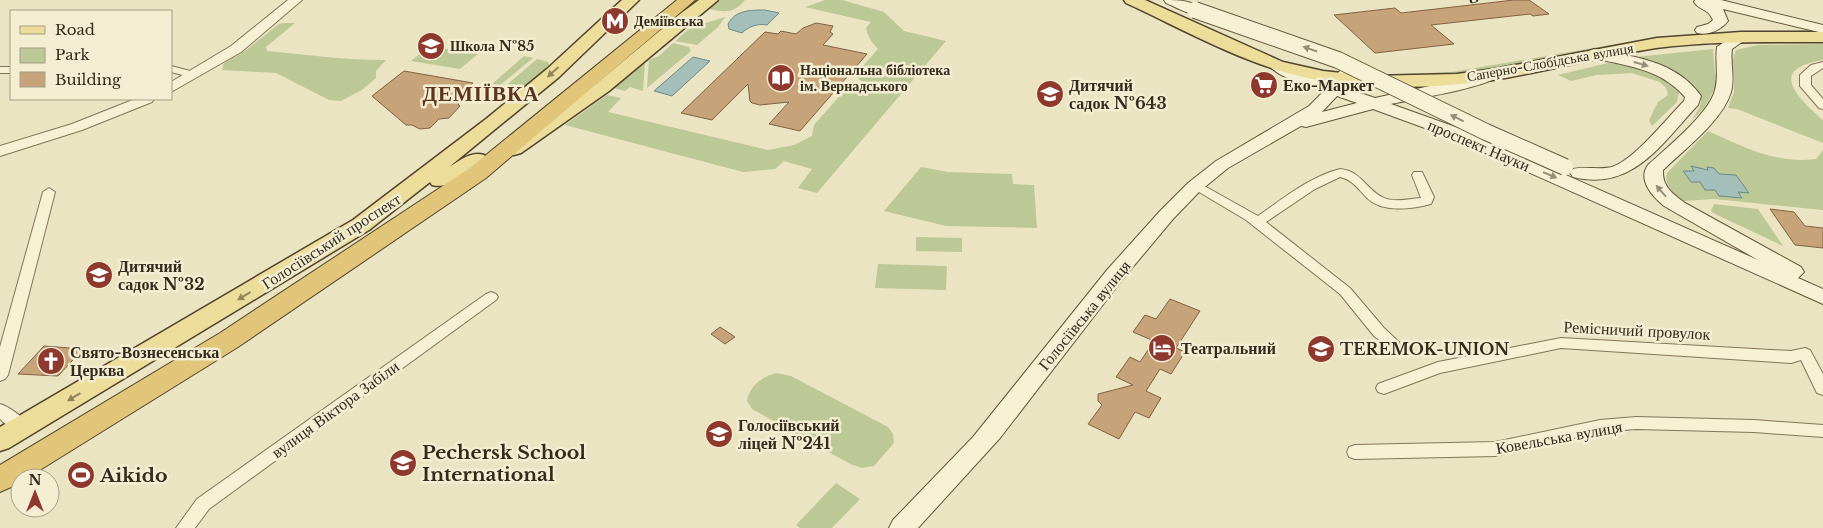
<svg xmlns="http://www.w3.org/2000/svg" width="1823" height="528" font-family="'Libre Baskerville',serif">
<rect width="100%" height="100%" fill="#ebe4c2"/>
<!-- green -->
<g fill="#bcc896">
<path d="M721,0h24c-11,14 -20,12 -36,9z"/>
<path d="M825,0h17l42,12 20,19 42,10 -129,152 -19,-5 14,-19 -28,-8 -9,8 -32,3 -178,-47 42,-30 14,3 -13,14 160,38 26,-5 18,-9 2,-11 31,-35h9l8,-8 -7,-7 23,-26c-6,-6 -10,-12 -12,-21l5,-6 -66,-15z"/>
<polygon points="725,17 718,27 697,45 675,41 690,28"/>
<path d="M285,23h10l-29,24 1,4c40,4 79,9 119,9l-10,11v7l-14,12 -21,11 -12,-1 -53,-27 -54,-3 2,-7 21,-12 34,-27z"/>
<polygon points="1820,30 1823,33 1658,40 1471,73 1418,78 1377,75 1452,72 1651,38 1696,34"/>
<polygon points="673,43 689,47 691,51 647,88 649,60 659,56"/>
<path d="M1823,44v16c-56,9 -26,37 0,60v23l-86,-34 -9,-1 6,-16 -1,-33 3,-9 22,-5z"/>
<polygon points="429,46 478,54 460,69 411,61"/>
<path d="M1713,49l3,37 -11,21 -13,13c4,-7 10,-14 9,-22 -2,-22 -48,-35 -65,-41z"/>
<polygon points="524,56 533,58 498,87 490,86"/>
<path d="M537,59l11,3 1,3c-16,15 -24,26 -46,23z"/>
<polygon points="645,61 643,91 630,87 625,91 614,88"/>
<path d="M1608,63c26,3 53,8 71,29l-2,10 -25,24 -3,-6 9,-18 10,-7 -2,-7 -6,-6 -28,-9 -35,2 -26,6 -13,-6z"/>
<path d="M1708,131c37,16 66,33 108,28l7,-9v60l-109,-11 -31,2c-10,-8 -19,-14 -16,-28z"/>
<polygon points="921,167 948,172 1012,174 1013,184 1034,185 1037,228 946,226 884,211"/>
<polygon points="1714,204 1758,209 1783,246 1715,214 1711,211"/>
<polygon points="916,237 962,238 962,252 916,251"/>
<polygon points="878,264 947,266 946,290 875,288"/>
<path d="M776,373l15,3 97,51 5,7 1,9 -20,23 -12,2 -12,-4 -98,-55 -5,-8c2,-15 15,-24 29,-28z"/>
<polygon points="836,483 860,499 832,528 800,528 796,525"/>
</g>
<!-- water -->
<g fill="#a4beb9" stroke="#6c8b87">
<path d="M765,10l14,3 -12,12c-10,-2 -19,2 -25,8l-13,-4 -1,-5c7,-14 23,-14 37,-14z"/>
<polygon points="693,57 710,61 672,96 654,91"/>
<polygon points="1691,166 1708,170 1707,167 1714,168 1719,174 1736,175 1749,193 1738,192 1742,198 1719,196 1715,190 1705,190 1700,182 1691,182 1683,171 1694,171"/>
</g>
<!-- building -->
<g fill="#c7a37a" stroke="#816241">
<polygon points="1514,0 1529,0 1549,14 1533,16 1530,14 1431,25 1454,44 1375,53 1334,15 1395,8 1401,13"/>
<polygon points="816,23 833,26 830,32 833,34 823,45 867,54 800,131 769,124 789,102 760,105 752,103 750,101 748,84 712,120 681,113 765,32 778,34 781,31 796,34 803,28"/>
<polygon points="404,71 473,83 468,88 471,91 458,104 460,106 449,118 439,119 430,128 420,129 412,125 406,125 372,96"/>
<polygon points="1770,209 1794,212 1805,226 1823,228 1823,248 1795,245"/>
<polygon points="1170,299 1200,311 1176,348 1185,352 1171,374 1160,369 1146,391 1161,398 1149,418 1135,412 1119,439 1088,424 1102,405 1098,401 1098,394 1133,385 1116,377 1130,357 1140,362 1154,341 1133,332 1145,315 1156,319"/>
<polygon points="720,327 735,337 725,344 711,334"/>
<polygon points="44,346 83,349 58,376 18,374"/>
</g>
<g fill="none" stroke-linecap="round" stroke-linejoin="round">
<!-- minor casing -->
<g stroke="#83755a" stroke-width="2">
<g id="minor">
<polygon points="1823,62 1823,68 1811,76 1811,85 1823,99 1823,109 1819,108 1800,86 1800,75 1811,65"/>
<polygon points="171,66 198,73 199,75 194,78 171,72"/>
<rect x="0" y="67" width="11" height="6"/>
<path d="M1340,169c21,2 25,19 42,28 10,6 28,2 39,1l-9,-23 2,-3h8l12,25 -3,7c-19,5 -49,9 -64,-6 -8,-8 -15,-19 -27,-21l-25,12 -49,33 84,66 34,40 15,14 -2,4 -5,1 -5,-1 -13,-10 -34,-42 -94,-74 -57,-34 2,-3h8l59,33c26,-18 51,-39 82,-47z"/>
<polygon points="49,188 55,192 8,375 5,379 0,381 0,347 43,192"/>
<polygon points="491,292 496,294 498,297 496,300 209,509 195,528 176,528 197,499 486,294"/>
<polygon points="1561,338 1791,351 1805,348 1810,350 1823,374 1823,395 1817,393 1801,360 1791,363 1561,348 1440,373 1384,394 1378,392 1376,388 1378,384 1438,362"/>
<path d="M0,404c10,3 25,14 30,24l-2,5c-12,3 -20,-7 -28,-14z"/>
<polygon points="1636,417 1754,420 1823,425 1823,437 1754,432 1636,429 1600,432 1495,456 1355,459 1349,457 1347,452 1349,447 1355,445 1495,442 1600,420"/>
</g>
</g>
<!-- tertiary casing -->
<g stroke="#83755a" stroke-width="2">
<g id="tertiary">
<polygon points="288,0 302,0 241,52 171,92 171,82 231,46"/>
<polygon points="135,99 154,99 152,102 82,130 0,156 0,146 72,124"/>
</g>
</g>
<!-- secondary casing -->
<g stroke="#65563d" stroke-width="2">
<g id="secondary">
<path d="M1164,0c12,0 30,0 38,10l-2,3c-11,3 -24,-6 -34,-10z"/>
<path d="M1695,0h26l102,25v8l-100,-24 5,12c-7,9 -20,15 -31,12l-2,-3 2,-3 11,-3 5,-4c-5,-12 -13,-9 -19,-18z"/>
<path d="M1741,32l5,2 3,3 -17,12c-2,14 3,29 -1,43 -8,28 -47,58 -68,78 -1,17 10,24 22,33l116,64 3,5 -6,6 25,11v15l-371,-166 -79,-29 -67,18 -5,-1 -73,42 -28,23 -27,28 -51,61 -122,158 -82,90h-29l4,-8 80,-83 134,-167 53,-59 28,-28 28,-22 93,-55 15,-15c-13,-5 -46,-13 -54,-25l2,-3h12l47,19 12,-15h12l2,3 -14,17 32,11 96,-21 20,-7 6,2 2,3c-8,12 -90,25 -108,29l73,26 294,130 -94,-54c-11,-9 -27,-26 -16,-41 18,-17 61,-51 67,-75 4,-14 0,-29 2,-43l19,-13zM1337,96l20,7 -35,9z"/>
<path d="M1594,49c38,7 83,12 107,47l-3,9c-36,38 -65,87 -125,72l-3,-4 3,-4c12,-3 26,1 39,-2 22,-7 55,-49 72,-66l1,-4c-26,-30 -61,-31 -96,-40l-3,-3 3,-3z"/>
</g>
</g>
<!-- primary casing -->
<g stroke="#51432e" stroke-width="3">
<g id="primary">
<path d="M622,0h17l-80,77 -110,90c12,-7 22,-16 35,-12l3,4 -3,4c-15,9 -35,27 -52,22l-2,-3 -61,48 -360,218 -9,3v-24l353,-207 133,-101 61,-50z"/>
<polygon points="699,0 718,0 609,91 521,153 514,155 507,153 504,149 507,145 597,83 680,14"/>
<path d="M1124,0h21l138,62 40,9 47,5 87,-2 37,-5 163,-31 84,-6h82v10c-55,0 -112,-1 -167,6 -54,8 -108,23 -163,32 -54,8 -117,10 -170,1 -69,-11 -134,-49 -197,-78z"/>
</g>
</g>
<!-- trunk casing -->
<g stroke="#51432e" stroke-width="2">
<polygon id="trunk" points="677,0 695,0 486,178 238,347 27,478 20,478 20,483 0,492 0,465 220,333 470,168"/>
</g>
<!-- minor -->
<use href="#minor" fill="#f6f0d4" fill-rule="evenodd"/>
<!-- tertiary -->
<use href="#tertiary" fill="#f6f0d4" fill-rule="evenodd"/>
<!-- secondary -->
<use href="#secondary" fill="#f6f0d4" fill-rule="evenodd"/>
<!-- primary -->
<use href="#primary" fill="#ecdd9b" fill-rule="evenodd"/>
<!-- trunk -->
<use href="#trunk" fill="#e1c578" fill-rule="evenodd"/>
<!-- rail casing -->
<g stroke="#342b1d" stroke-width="4.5">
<polyline id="rail" points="1472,1 1476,0"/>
</g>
<!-- rail -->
<use href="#rail" stroke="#f3edd1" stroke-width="3" stroke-dasharray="9" stroke-linecap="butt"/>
<!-- secondary-bridge casing -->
<g stroke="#65563d" stroke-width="18" stroke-linecap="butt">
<polyline id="secondary-bridge" points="1195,10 1338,60 1486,132 1565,167"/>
</g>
<!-- secondary-bridge -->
<use href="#secondary-bridge" stroke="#f6f0d4" stroke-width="16"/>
</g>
<!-- one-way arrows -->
<defs><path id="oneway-solid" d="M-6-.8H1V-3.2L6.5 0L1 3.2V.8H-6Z" transform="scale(1.25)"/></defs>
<g fill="#958e78">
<use href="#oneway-solid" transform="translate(1310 49) rotate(-161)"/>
<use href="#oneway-solid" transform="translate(1641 64) rotate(16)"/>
<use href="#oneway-solid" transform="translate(1457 118) rotate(-154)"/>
<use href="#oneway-solid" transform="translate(1550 175) rotate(23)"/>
<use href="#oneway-solid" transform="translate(1661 191) rotate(-131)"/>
</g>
<g fill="#90845c">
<use href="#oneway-solid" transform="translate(553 72) rotate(138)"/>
<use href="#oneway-solid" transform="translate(244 296) rotate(149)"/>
<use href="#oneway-solid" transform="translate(74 397) rotate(149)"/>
</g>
<!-- icons -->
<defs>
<g id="metro-disc" transform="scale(1.4375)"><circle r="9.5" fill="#8f392e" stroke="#f3edd1"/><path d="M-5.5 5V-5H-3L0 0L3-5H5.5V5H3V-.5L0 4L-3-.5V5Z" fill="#fff"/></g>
<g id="school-disc" transform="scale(1.4375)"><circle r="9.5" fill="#8f392e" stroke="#f3edd1"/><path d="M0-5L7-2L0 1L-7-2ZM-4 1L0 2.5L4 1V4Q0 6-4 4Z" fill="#fff"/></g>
<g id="library-disc" transform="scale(1.4375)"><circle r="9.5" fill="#8f392e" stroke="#f3edd1"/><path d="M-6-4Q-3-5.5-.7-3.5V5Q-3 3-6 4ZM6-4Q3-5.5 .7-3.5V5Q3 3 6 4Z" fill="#fff"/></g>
<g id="supermarket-disc" transform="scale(1.4375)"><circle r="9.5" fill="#8f392e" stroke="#f3edd1"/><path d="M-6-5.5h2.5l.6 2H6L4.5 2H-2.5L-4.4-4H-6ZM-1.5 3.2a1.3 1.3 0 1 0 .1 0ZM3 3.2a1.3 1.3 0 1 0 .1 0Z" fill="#fff"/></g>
<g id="hotel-disc" transform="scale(1.4375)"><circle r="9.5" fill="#8f392e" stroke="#f3edd1"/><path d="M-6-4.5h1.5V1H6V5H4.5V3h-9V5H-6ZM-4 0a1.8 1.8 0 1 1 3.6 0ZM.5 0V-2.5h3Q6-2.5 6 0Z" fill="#fff"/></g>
<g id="church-disc" transform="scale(1.4375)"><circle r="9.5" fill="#8f392e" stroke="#f3edd1"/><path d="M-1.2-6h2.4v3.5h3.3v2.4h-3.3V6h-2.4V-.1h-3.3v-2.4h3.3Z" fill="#fff"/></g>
<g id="stadium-disc" transform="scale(1.4375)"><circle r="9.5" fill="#8f392e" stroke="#f3edd1"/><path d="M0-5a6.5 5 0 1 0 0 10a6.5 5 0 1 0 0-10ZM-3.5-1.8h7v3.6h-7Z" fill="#fff"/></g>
</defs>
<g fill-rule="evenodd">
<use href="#metro-disc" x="615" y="21"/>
<use href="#school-disc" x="431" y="46"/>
<use href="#library-disc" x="781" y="78"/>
<use href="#supermarket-disc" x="1264" y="85"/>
<use href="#school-disc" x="1050" y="94"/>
<use href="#school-disc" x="99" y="275"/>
<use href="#hotel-disc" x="1162" y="348"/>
<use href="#school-disc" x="1321" y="349"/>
<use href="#church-disc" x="51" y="361"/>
<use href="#school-disc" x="719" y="434"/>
<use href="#school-disc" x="403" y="463"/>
<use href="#stadium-disc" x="81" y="475"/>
</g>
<g text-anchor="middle" stroke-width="5" stroke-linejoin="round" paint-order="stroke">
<!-- far-poi labels -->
<g font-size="14" font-weight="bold" fill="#342b1d" stroke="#f3edd1" text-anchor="start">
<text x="634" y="26">Деміївська</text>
<text x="450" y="51">Школа №85</text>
<text x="800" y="75">Національна бібліотека<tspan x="800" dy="16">ім. Вернадського</tspan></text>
</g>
<!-- far-street labels -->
<g font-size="14" fill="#342b1d" stroke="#f3edd1">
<text transform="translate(1550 62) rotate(-10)" y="5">Саперно-Слобідська вулиця</text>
</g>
<!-- poi labels -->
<g font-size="16" font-weight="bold" fill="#342b1d" stroke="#f3edd1" text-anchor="start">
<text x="1069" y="91">Дитячий<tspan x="1069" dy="18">садок №643</tspan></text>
<text x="1283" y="91">Еко-Маркет</text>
<text x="118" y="272">Дитячий<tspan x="118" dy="18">садок №32</tspan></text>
<text x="1181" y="354">Театральний</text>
<text x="1340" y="355">TEREMOK-UNION</text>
<text x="70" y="358">Свято-Вознесенська<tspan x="70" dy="18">Церква</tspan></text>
<text x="738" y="431">Голосіївський<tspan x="738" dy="18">ліцей №241</tspan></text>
</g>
<!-- street labels -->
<g font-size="16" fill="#342b1d" stroke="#f3edd1">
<text transform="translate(1479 145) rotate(23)" y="6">проспект Науки</text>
<text transform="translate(331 241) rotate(-33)" y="6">Голосіївський проспект</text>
<text transform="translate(1084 315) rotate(-51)" y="6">Голосіївська вулиця</text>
<text transform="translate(1637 330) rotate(3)" y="6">Ремісничий провулок</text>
<text transform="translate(335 409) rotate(-36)" y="6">вулиця Віктора Забіли</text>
<text transform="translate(1559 437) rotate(-10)" y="6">Ковельська вулиця</text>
</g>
<!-- near-poi labels -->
<g font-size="19" font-weight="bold" fill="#342b1d" stroke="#f3edd1" text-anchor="start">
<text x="422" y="459">Pechersk School<tspan x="422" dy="22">International</tspan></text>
<text x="100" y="482">Aikido</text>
</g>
<!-- district labels -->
<g font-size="21" font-weight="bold" letter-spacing="1" fill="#5e341f" stroke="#f3edd1">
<text x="481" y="101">ДЕМІЇВКА</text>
</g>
</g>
<!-- legend -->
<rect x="10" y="10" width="162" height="90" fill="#f3edd1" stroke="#a79f89"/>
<rect x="20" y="26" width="25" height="8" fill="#ecdd9b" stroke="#a79f89"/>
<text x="55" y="35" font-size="15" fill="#342b1d">Road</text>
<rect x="20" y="48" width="25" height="15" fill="#bcc896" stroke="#a79f89"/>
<text x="55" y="60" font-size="15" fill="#342b1d">Park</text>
<rect x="20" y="72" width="25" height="15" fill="#c7a37a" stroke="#a79f89"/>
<text x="55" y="85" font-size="15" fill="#342b1d">Building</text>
<!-- north arrow -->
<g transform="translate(35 493)"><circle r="24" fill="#f3edd1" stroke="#a79f89"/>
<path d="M0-4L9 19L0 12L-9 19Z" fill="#8f392e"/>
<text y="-8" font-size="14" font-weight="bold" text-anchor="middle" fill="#342b1d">N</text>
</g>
</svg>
